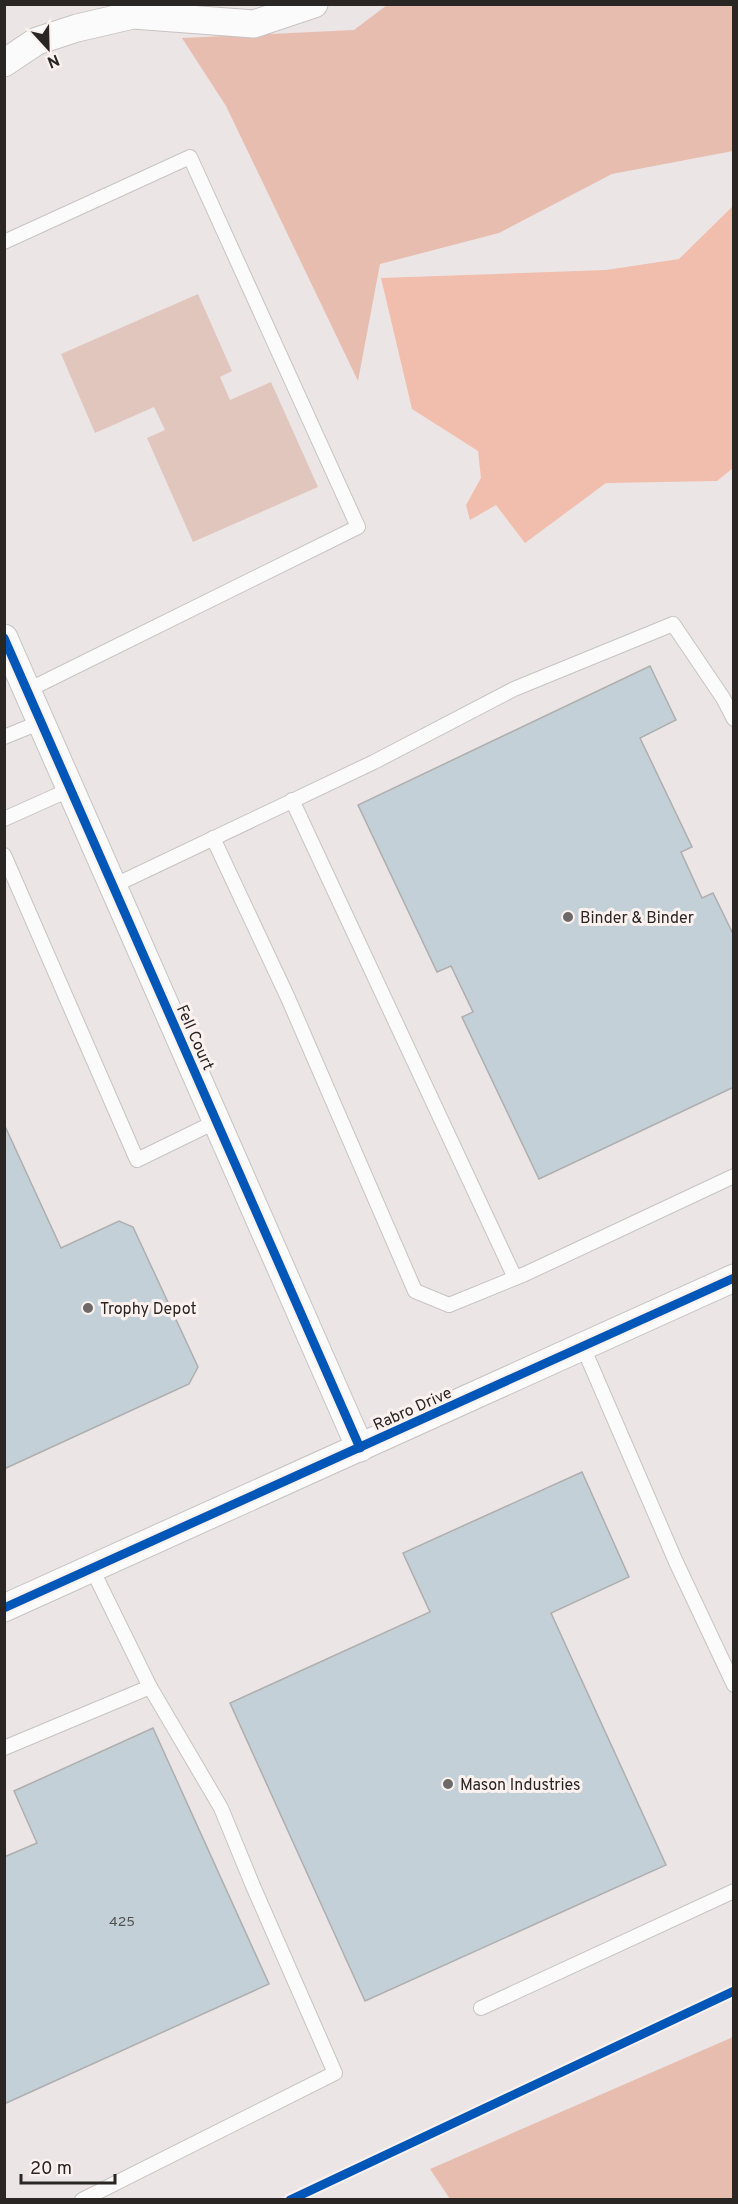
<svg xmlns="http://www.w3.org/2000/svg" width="738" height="2204" font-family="Overpass,sans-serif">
<rect width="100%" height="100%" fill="#ebe6e5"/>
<!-- green -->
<polygon fill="#e1c6bd" points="198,294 232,371 220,377 230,400 271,382 318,487 193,542 147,438 165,430 154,407 95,433 61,354"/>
<!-- forest -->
<g fill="#e7bdb0">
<polygon points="387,5 733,5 733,151 612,174 499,233 380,264 358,381 226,106 182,38 354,30"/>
<polygon points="733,2037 733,2199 450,2199 430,2169"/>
</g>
<!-- water -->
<polygon fill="#f1bdac" points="733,206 733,468 717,481 606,483 525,543 496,505 470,520 466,505 481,478 478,451 412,409 381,278 606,270 679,259"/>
<!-- building -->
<g fill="#c4d0d7" stroke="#afaeae" stroke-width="1.5">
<polygon points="650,666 676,720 640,738 692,847 681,852 702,898 713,893 734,936 734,1087 539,1179 462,1017 473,1012 451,966 437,972 358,805"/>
<polygon points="4,1124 61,1248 119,1221 133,1227 198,1367 189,1384 4,1469"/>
<polygon points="582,1472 629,1577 551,1613 666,1865 365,2001 230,1703 430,1612 403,1553"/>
<polygon points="153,1728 269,1984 4,2104 4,1857 37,1843 14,1791"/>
</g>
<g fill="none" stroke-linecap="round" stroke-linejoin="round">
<!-- service casing -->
<g stroke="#c7c3c2" stroke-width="16">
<g id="service">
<polyline points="4,242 190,157 358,527 28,690"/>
<polyline points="4,737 41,722"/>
<polyline points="292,800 515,1278"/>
<polyline points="4,819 71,789"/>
<polyline points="213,838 288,998 415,1291 449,1305 525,1274 734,1176"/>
<polyline points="4,855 137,1160 217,1121"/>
<polyline points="113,886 374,762 514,689 673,624 723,698 734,719"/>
<polyline points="583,1347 676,1562 734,1685"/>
<polyline points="4,1748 150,1687"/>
<polyline points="481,2008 734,1891"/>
<polyline points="82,2200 335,2073 253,1886 221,1808 150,1687 92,1569"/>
</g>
</g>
<!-- minor casing -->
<g stroke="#c7c3c2" stroke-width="29">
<g id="minor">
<polyline points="4,63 37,41 77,28 133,15 254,24 314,4"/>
<polyline points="4,638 360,1448"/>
<polyline points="4,1608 734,1278"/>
</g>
</g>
<!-- service -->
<use href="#service" stroke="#fcfbfb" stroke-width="14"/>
<!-- minor -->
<use href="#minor" stroke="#fcfbfb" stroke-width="27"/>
<!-- cycleway casing -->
<g stroke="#fbf2ef" stroke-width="13">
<g id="cycleway">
<polyline points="4,638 360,1448"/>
<polyline points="4,1608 734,1278"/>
<polyline points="290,2200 734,1991"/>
</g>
</g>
<!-- cycleway -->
<use href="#cycleway" stroke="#0057b8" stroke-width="9"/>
</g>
<!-- markers -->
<g fill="#6d6968" stroke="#fbf2ef" stroke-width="2">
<circle cx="568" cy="917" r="6"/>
<circle cx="88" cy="1308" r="6"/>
<circle cx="448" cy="1784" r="6"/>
</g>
<g text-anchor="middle" stroke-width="6" stroke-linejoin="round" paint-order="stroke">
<!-- number labels -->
<g font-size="14" fill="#505051">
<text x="122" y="1926">425</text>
</g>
<!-- poi labels -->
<g font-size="16" fill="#292624" stroke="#fbf2ef" text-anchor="start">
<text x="580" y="923">Binder &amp; Binder</text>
<text x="100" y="1314">Trophy Depot</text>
<text x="460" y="1790">Mason Industries</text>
</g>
<!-- street labels -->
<g font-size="16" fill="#292624" stroke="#fbf2ef">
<text transform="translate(196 1037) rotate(66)" y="6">Fell Court</text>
<text transform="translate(412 1408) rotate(-24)" y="6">Rabro Drive</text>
</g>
</g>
<!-- border -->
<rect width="738" height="2204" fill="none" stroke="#292624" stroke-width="12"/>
<!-- north arrow -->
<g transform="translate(48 48) rotate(158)" stroke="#fbf2ef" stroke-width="4.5" paint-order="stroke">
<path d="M0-4.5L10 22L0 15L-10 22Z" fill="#292624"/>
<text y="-9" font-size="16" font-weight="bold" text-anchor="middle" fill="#292624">N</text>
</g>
<!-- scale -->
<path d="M21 2174v9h94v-9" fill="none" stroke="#292624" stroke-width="3"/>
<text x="30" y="2174" font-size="18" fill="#292624" stroke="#fbf2ef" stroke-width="4.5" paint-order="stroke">20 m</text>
</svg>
